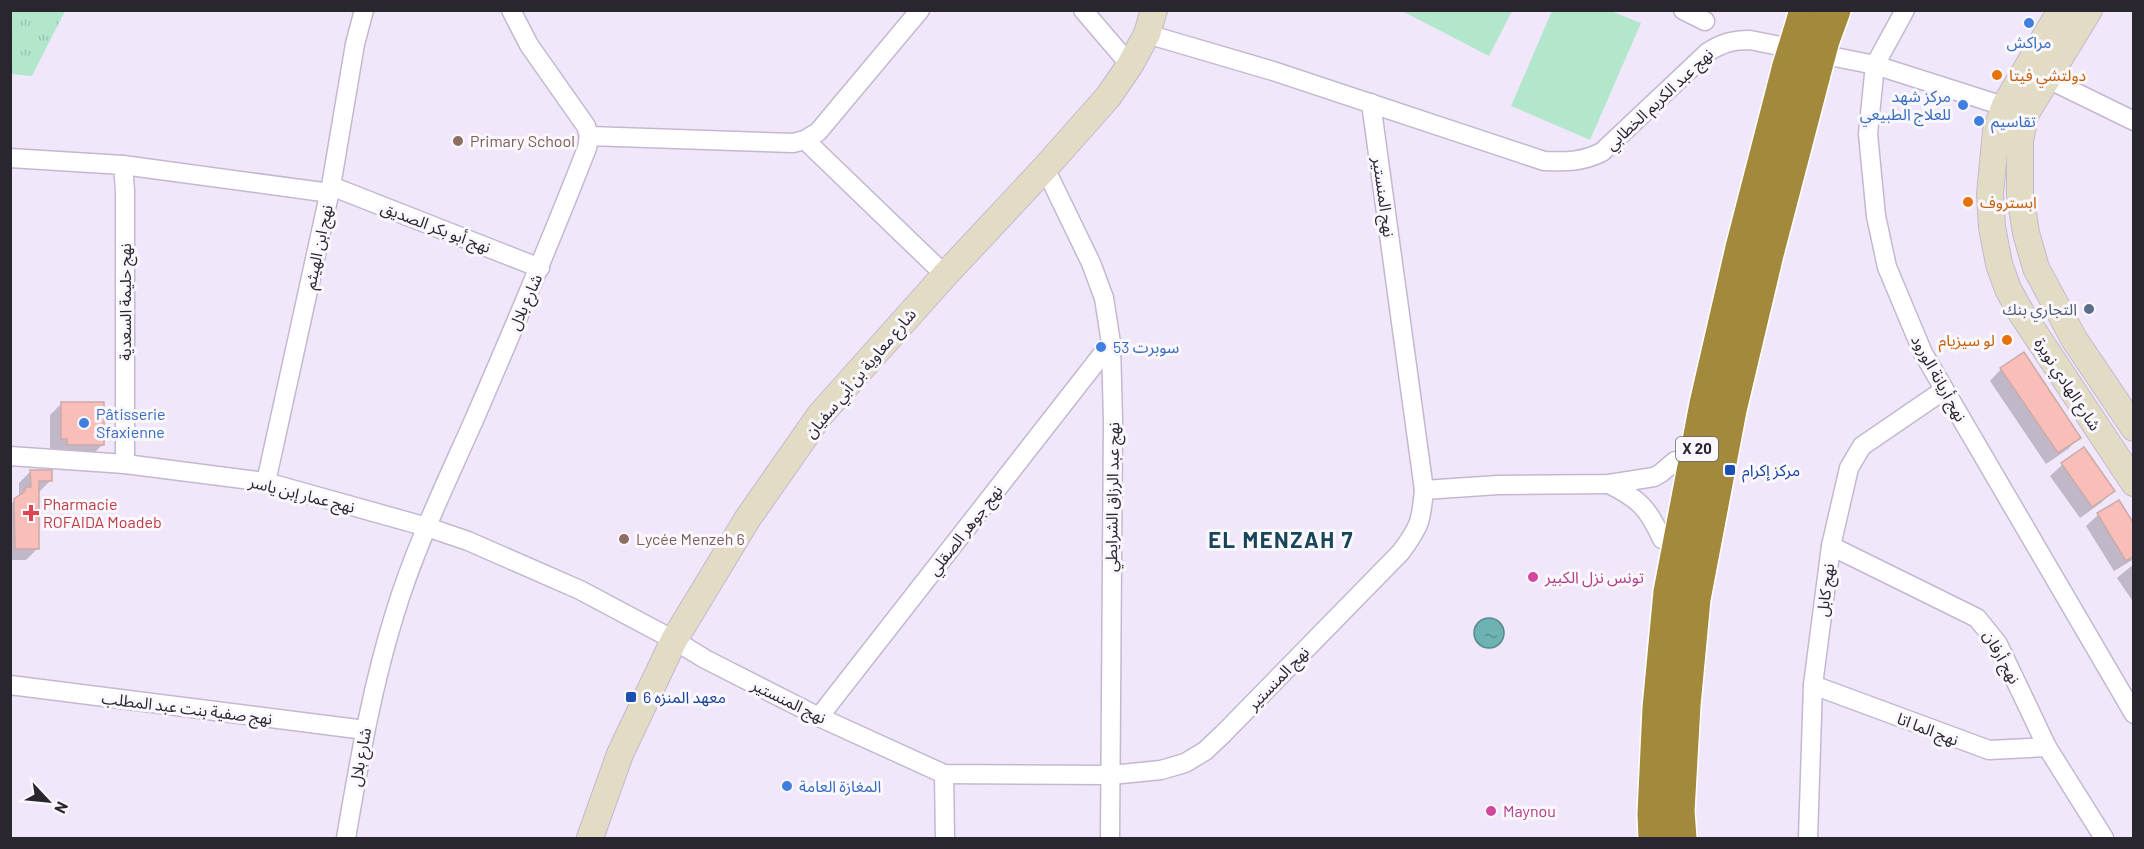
<svg xmlns="http://www.w3.org/2000/svg" width="2144" height="849" font-family="Barlow,'Noto Sans Arabic',sans-serif">
<defs>
<pattern id="grass-tufts" width="24" height="20" patternUnits="userSpaceOnUse" patternTransform="scale(1.5)"><rect width="24" height="20" fill="#b2e7cc"/><path d="M3 7l-1-3M5 7V3M7 7l1-3M15 17l-1-3M17 17v-4M19 17l1-3" fill="none" stroke="#99c6b0"/></pattern>
<pattern id="water-ripples" width="26" height="14" patternUnits="userSpaceOnUse" patternTransform="scale(1.5)"><rect width="26" height="14" fill="#6eb3b4"/><path d="M2 4q2-2 4 0t4 0M15 11q2-2 4 0t4 0" fill="none" stroke="#5b9193"/></pattern>
</defs>
<rect width="100%" height="100%" fill="#f0e7fb"/>
<!-- grass -->
<polygon fill="url(#grass-tufts)" points="10,11 65,11 32,76 11,74"/>
<!-- park -->
<g fill="#b2e7cc">
<polygon points="1405,10 1512,10 1512,11 1489,56 1404,12"/>
<polygon points="1552,11 1611,11 1641,23 1590,140 1511,106"/>
</g>
<!-- water -->
<circle fill="url(#water-ripples)" stroke="#5a898c" stroke-width="1.5" cx="1489" cy="633" r="15"/>
<!-- shadow -->
<g fill="#0003">
<polygon points="2001,369 2079,437 2068,449 2046,464 1990,381"/>
<polygon points="62,403 102,445 91,456 55,456 56,450 50,450 50,415"/>
<polygon points="2084,449 2113,490 2102,502 2080,518 2050,476 2062,465"/>
<polygon points="31,471 51,480 39,492 38,548 26,560 10,560 10,505 19,496 19,483"/>
<polygon points="2118,502 2134,526 2134,559 2114,571 2086,526 2098,515"/>
<polygon points="2134,564 2134,603 2117,578"/>
</g>
<!-- building -->
<g fill="#fabeb9" stroke="#caaba8" stroke-width="1.5">
<polygon points="2024,352 2081,438 2058,453 2000,368"/>
<polygon points="61,402 104,402 104,445 67,445 67,439 61,439"/>
<polygon points="2084,447 2115,491 2092,507 2061,463"/>
<polygon points="30,470 52,470 52,481 39,481 39,549 15,549 14,499 24,492 26,487 31,487"/>
<polygon points="2119,500 2134,524 2134,556 2126,561 2097,513"/>
</g>
<g fill="none" stroke-linecap="round" stroke-linejoin="round">
<!-- street casing -->
<g stroke="#c4b8d1" stroke-width="21">
<g id="street">
<polyline points="511,10 529,45 586,126 589,136"/>
<polyline points="1083,10 1130,65"/>
<polyline points="1683,10 1705,21"/>
<polyline points="1905,10 1875,65 1868,134 1876,216 1887,267 1923,353 2134,714"/>
<path d="M1147,34l126,37 271,90c22,1 38,1 58,-9l106,-100c14,-9 25,-12 42,-12l125,25 141,45"/>
<polyline points="2046,78 2134,121"/>
<polyline points="805,140 945,275"/>
<polyline points="10,158 123,165 125,191 125,464"/>
<polyline points="123,165 330,193"/>
<polyline points="1045,168 1091,263 1104,298 1111,343 1113,422 1110,838"/>
<polyline points="331,186 540,268"/>
<path d="M10,456l115,8 141,18 161,45 41,14 112,49 94,50 31,19 114,58 125,57 167,1 50,-5 24,-7 20,-12 18,-17 178,-182c19,-26 20,-30 23,-62l-53,-387"/>
<polyline points="266,482 331,186 355,44 364,10"/>
<path d="M1609,484c30,15 39,24 53,55"/>
<polyline points="1424,490 1498,485 1609,484 1654,477 1661,473 1675,461"/>
<polyline points="1831,546 1977,618 1998,644 2047,747 2104,838"/>
<polyline points="10,685 365,730"/>
<polyline points="1813,685 1989,750 2047,747"/>
<polyline points="819,717 1111,343"/>
<polyline points="944,774 945,838"/>
<path d="M346,838c13,-75 26,-152 49,-225 20,-66 51,-130 79,-193 39,-90 77,-180 113,-272l2,-12 204,7 12,-3 13,-8 102,-122"/>
<polyline points="1808,838 1813,685 1831,546 1849,468 1862,446 1944,390"/>
</g>
</g>
<!-- secondary casing -->
<g stroke="#c4b8d1" stroke-width="28">
<g id="secondary">
<polyline points="2061,10 2005,105 1996,131 1990,194 1992,227 1999,264 2008,289 2020,311 2134,483"/>
<polyline points="2089,10 2025,115 2020,141 2020,195 2026,233 2036,268 2074,339 2134,428"/>
<polyline points="590,838 620,754 674,640 748,518 820,415 945,275 1045,168 1108,97 1130,65 1147,34 1154,10"/>
</g>
</g>
<!-- highway casing -->
<g stroke="#fff" stroke-width="36">
<g id="highway">
<polyline points="1799,34 1806,10"/>
<polyline points="1823,40 1834,10"/>
<polyline points="1655,838 1654,814 1659,708 1670,592 1706,404 1742,248 1789,66"/>
<polyline points="1680,838 1678,811 1684,705 1694,599 1730,410 1767,254 1814,74"/>
</g>
</g>
<!-- street -->
<use href="#street" stroke="#fff" stroke-width="18"/>
<!-- secondary -->
<use href="#secondary" stroke="#e3dcc4" stroke-width="26"/>
<!-- highway -->
<use href="#highway" stroke="#a3893b" stroke-width="33"/>
<!-- highway-bridge casing -->
<g stroke="#fff" stroke-width="36" stroke-linecap="butt">
<g id="highway-bridge">
<polyline points="1789,66 1799,34"/>
<polyline points="1814,74 1823,40"/>
</g>
</g>
<!-- highway-bridge -->
<use href="#highway-bridge" stroke="#a3893b" stroke-width="33"/>
</g>
<!-- markers -->
<g fill="#3f7fe0" stroke="#faf7fd" stroke-width="2">
<circle cx="2029" cy="23" r="6"/>
<circle cx="1963" cy="105" r="6"/>
<circle cx="1979" cy="121" r="6"/>
<circle cx="1101" cy="347" r="6"/>
<circle cx="84" cy="423" r="6"/>
<circle cx="787" cy="786" r="6"/>
</g>
<g fill="#e8710a" stroke="#faf7fd" stroke-width="2">
<circle cx="1997" cy="75" r="6"/>
<circle cx="1968" cy="202" r="6"/>
<circle cx="2007" cy="340" r="6"/>
</g>
<g fill="#8d6e63" stroke="#faf7fd" stroke-width="2">
<circle cx="458" cy="141" r="6"/>
<circle cx="624" cy="539" r="6"/>
</g>
<circle fill="#5c6f8a" stroke="#faf7fd" stroke-width="2" cx="2089" cy="309" r="6"/>
<g fill="#1a4fb4" stroke="#faf7fd" stroke-width="2">
<rect x="1724" y="464" width="12" height="12" rx="3"/>
<rect x="625" y="691" width="12" height="12" rx="3"/>
</g>
<path fill="#e0444e" stroke="#faf7fd" stroke-width="2" d="M28 504h6v6h6v6h-6v6h-6v-6h-6v-6h6z"/>
<g fill="#d1479c" stroke="#faf7fd" stroke-width="2">
<circle cx="1533" cy="577" r="6"/>
<circle cx="1491" cy="811" r="6"/>
</g>
<g text-anchor="middle" stroke-width="6" stroke-linejoin="round" paint-order="stroke">
<!-- shield labels -->
<rect fill="#faf7fd" stroke="#68656d" stroke-width="1.5" x="1676" y="437" width="42" height="24" rx="4.5"/>
<g font-size="15" font-weight="bold" fill="#2a262f">
<text x="1697" y="454">X 20</text>
</g>
<!-- shop labels -->
<g font-size="16" fill="#366cbe" stroke="#faf7fd" text-anchor="start">
<text x="2029" y="48" text-anchor="middle">مراكش</text>
<text x="1951" y="102" text-anchor="end">مركز شهد<tspan x="1951" dy="18">للعلاج الطبيعي</tspan></text>
<text x="1991" y="127">تقاسيم</text>
<text x="1113" y="353">سوبرت 53</text>
<text x="96" y="420">Pâtisserie<tspan x="96" dy="18">Sfaxienne</tspan></text>
<text x="799" y="792">المغازة العامة</text>
</g>
<!-- food labels -->
<g font-size="16" fill="#c56008" stroke="#faf7fd" text-anchor="start">
<text x="2009" y="81">دولتشي فيتا</text>
<text x="1980" y="208">ابستروف</text>
<text x="1995" y="346" text-anchor="end">لو سيزيام</text>
</g>
<!-- street labels -->
<g font-size="16" fill="#2a262f" stroke="#faf7fd">
<text transform="translate(1659 99) rotate(-43)" y="6">نهج عبد الكريم الخطابي</text>
<text transform="translate(1384 197) rotate(82)" y="6">نهج المنستير</text>
<text transform="translate(436 227) rotate(21)" y="6">نهج أبو بكر الصديق</text>
<text transform="translate(318 247) rotate(-78)" y="6">نهج ابن الهيثم</text>
<text transform="translate(125 302) rotate(-90)" y="6">نهج حليمة السعدية</text>
<text transform="translate(525 302) rotate(-66)" y="6">شارع بلال</text>
<text transform="translate(860 373) rotate(-50)" y="6">شارع معاوية بن أبي سفيان</text>
<text transform="translate(1939 378) rotate(61)" y="6">نهج أريانة الورود</text>
<text transform="translate(2068 384) rotate(57)" y="6">شارع الهادي نويرة</text>
<text transform="translate(302 494) rotate(14)" y="6">نهج عمار إبن ياسر</text>
<text transform="translate(1112 497) rotate(-89)" y="6">نهج عبد الرزاق الشرايطي</text>
<text transform="translate(965 530) rotate(-52)" y="6">نهج جوهر الصقلي</text>
<text transform="translate(1825 590) rotate(-83)" y="6">نهج كابل</text>
<text transform="translate(2002 657) rotate(61)" y="6">نهج أرفان</text>
<text transform="translate(1278 678) rotate(-46)" y="6">نهج المنستير</text>
<text transform="translate(789 701) rotate(26)" y="6">نهج المنستير</text>
<text transform="translate(187 708) rotate(7)" y="6">نهج صفية بنت عبد المطلب</text>
<text transform="translate(1928 729) rotate(21)" y="6">نهج الما اتا</text>
<text transform="translate(360 757) rotate(-80)" y="6">شارع بلال</text>
</g>
<!-- education labels -->
<g font-size="16" fill="#785e54" stroke="#faf7fd" text-anchor="start">
<text x="470" y="147">Primary School</text>
<text x="636" y="545">Lycée Menzeh 6</text>
</g>
<!-- service labels -->
<g font-size="16" fill="#4e5e75" stroke="#faf7fd" text-anchor="end">
<text x="2077" y="315">التجاري بنك</text>
</g>
<!-- transit labels -->
<g font-size="16" fill="#164399" stroke="#faf7fd" text-anchor="start">
<text x="1742" y="476">مركز إكرام</text>
<text x="643" y="703">معهد المنزه 6</text>
</g>
<!-- health labels -->
<g font-size="16" fill="#be3a42" stroke="#faf7fd" text-anchor="start">
<text x="43" y="510">Pharmacie<tspan x="43" dy="18">ROFAIDA Moadeb</tspan></text>
</g>
<!-- hotel labels -->
<g font-size="16" fill="#b23c85" stroke="#faf7fd" text-anchor="start">
<text x="1545" y="583">تونس نزل الكبير</text>
<text x="1503" y="817">Maynou</text>
</g>
<!-- district labels -->
<g font-size="22" font-weight="bold" letter-spacing="1.5" fill="#174559" stroke="#faf7fd">
<text x="1281" y="548">EL MENZAH 7</text>
</g>
</g>
<!-- border -->
<rect width="2144" height="849" fill="none" stroke="#2a262f" stroke-width="24"/>
<!-- north arrow -->
<g transform="translate(48 801) rotate(116)" stroke="#faf7fd" stroke-width="4.5" paint-order="stroke">
<path d="M0-4.5L10 22L0 15L-10 22Z" fill="#2a262f"/>
<text y="-9" font-size="16" font-weight="bold" text-anchor="middle" fill="#2a262f">N</text>
</g>
</svg>
